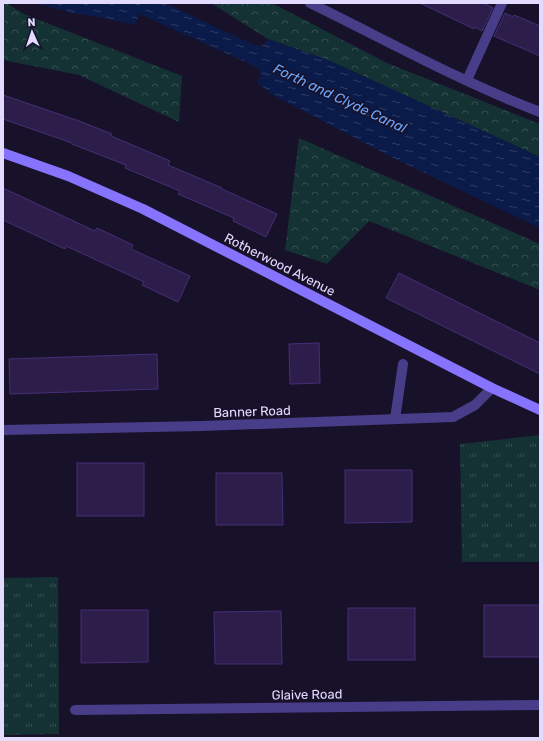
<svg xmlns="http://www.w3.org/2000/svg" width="543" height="741" font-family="Rubik,sans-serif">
<defs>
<pattern id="forest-crowns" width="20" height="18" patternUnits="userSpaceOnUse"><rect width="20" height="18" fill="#143234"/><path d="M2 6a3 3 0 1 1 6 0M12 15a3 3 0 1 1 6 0" fill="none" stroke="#364f52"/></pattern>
<pattern id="park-tufts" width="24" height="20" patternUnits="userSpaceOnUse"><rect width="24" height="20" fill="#143234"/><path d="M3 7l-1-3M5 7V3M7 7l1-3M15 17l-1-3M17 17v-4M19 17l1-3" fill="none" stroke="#364f52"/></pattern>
<pattern id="water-ripples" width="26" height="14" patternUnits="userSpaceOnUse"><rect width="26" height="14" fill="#0b1b49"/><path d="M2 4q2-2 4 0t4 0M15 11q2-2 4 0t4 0" fill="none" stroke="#2e3c64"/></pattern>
</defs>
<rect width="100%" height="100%" fill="#18112a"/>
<!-- forest -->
<g fill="url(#forest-crowns)">
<polygon points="3,3 6,3 24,14 182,76 179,122 79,75 3,60"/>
<polygon points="211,3 272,3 387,63 540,124 540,157 328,60 268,39"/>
<polygon points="299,138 540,244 540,290 369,221 327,264 285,250"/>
</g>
<!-- park -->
<g fill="url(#park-tufts)">
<polygon points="540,435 540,562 462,562 460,444"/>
<polygon points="58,577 59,734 3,735 3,578"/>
</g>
<!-- water -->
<path fill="url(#water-ripples)" d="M36,3h129l89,42 8,1 6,-7 60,21 212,97v71l-153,-73 -112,-59 -18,-13c4,-6 5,-9 1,-15l-118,-54 -6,11 -30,-7 -33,-5z"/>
<!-- building -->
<g fill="#2c1d4b" stroke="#462f77">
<polygon points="420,3 483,3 493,8 482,31 475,27 474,29"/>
<polygon points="505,13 513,17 514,15 540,26 540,56 494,36"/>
<polygon points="3,95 79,121 112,134 111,136 170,161 168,165 222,188 222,189 277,214 266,237 233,221 234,218 178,194 180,191 125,168 126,165 72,144 72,143 3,119"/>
<polygon points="3,188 95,231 97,228 133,245 131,249 190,276 178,302 142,285 144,282 66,246 65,249 3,220"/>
<polygon points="399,273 540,343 540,374 386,298"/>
<polygon points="319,343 320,383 290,384 289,344"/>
<polygon points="157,354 158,389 10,394 9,359"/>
<rect x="77" y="463" width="67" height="53"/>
<polygon points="345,470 412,470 412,522 345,523"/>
<polygon points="216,473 282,473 283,525 216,525"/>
<rect x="484" y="605" width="56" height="52"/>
<rect x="348" y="608" width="67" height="52"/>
<polygon points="81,610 148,610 148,662 81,663"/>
<polygon points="281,611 282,664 215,664 214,612"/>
</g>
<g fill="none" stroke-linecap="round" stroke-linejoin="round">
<!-- lane -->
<g stroke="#483d89" stroke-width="10">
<path d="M310,3c76,37 151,79 230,109"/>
<polyline points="467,80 502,3"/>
</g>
<!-- street -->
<g stroke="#483d89" stroke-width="10">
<polyline points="395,419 403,364"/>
<polyline points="3,430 202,426 453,417 475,405 492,388"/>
<polyline points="75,710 540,705"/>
</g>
<!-- secondary -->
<polyline stroke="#8673fe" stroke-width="10" points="3,153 68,176 143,209 492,388 540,410"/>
</g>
<g text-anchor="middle" stroke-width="3.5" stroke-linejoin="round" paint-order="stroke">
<!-- street labels -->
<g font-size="13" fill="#e3dbff" stroke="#18112a">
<text transform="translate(280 264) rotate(27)" y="5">Rotherwood Avenue</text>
<text transform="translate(252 411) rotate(-2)" y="5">Banner Road</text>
<text transform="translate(307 694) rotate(-1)" y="5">Glaive Road</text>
</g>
<!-- water labels -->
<g font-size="14" font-style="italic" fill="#6aa8fe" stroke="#18112a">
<text transform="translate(340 98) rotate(25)" y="5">Forth and Clyde Canal</text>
</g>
</g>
<!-- border -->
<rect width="543" height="741" fill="none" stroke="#e3dbff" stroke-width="8"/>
<!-- north arrow -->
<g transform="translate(32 32) rotate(357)" stroke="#18112a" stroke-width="3" paint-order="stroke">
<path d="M0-3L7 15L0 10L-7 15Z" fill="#e3dbff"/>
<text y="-6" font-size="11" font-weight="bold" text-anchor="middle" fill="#e3dbff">N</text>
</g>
</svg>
